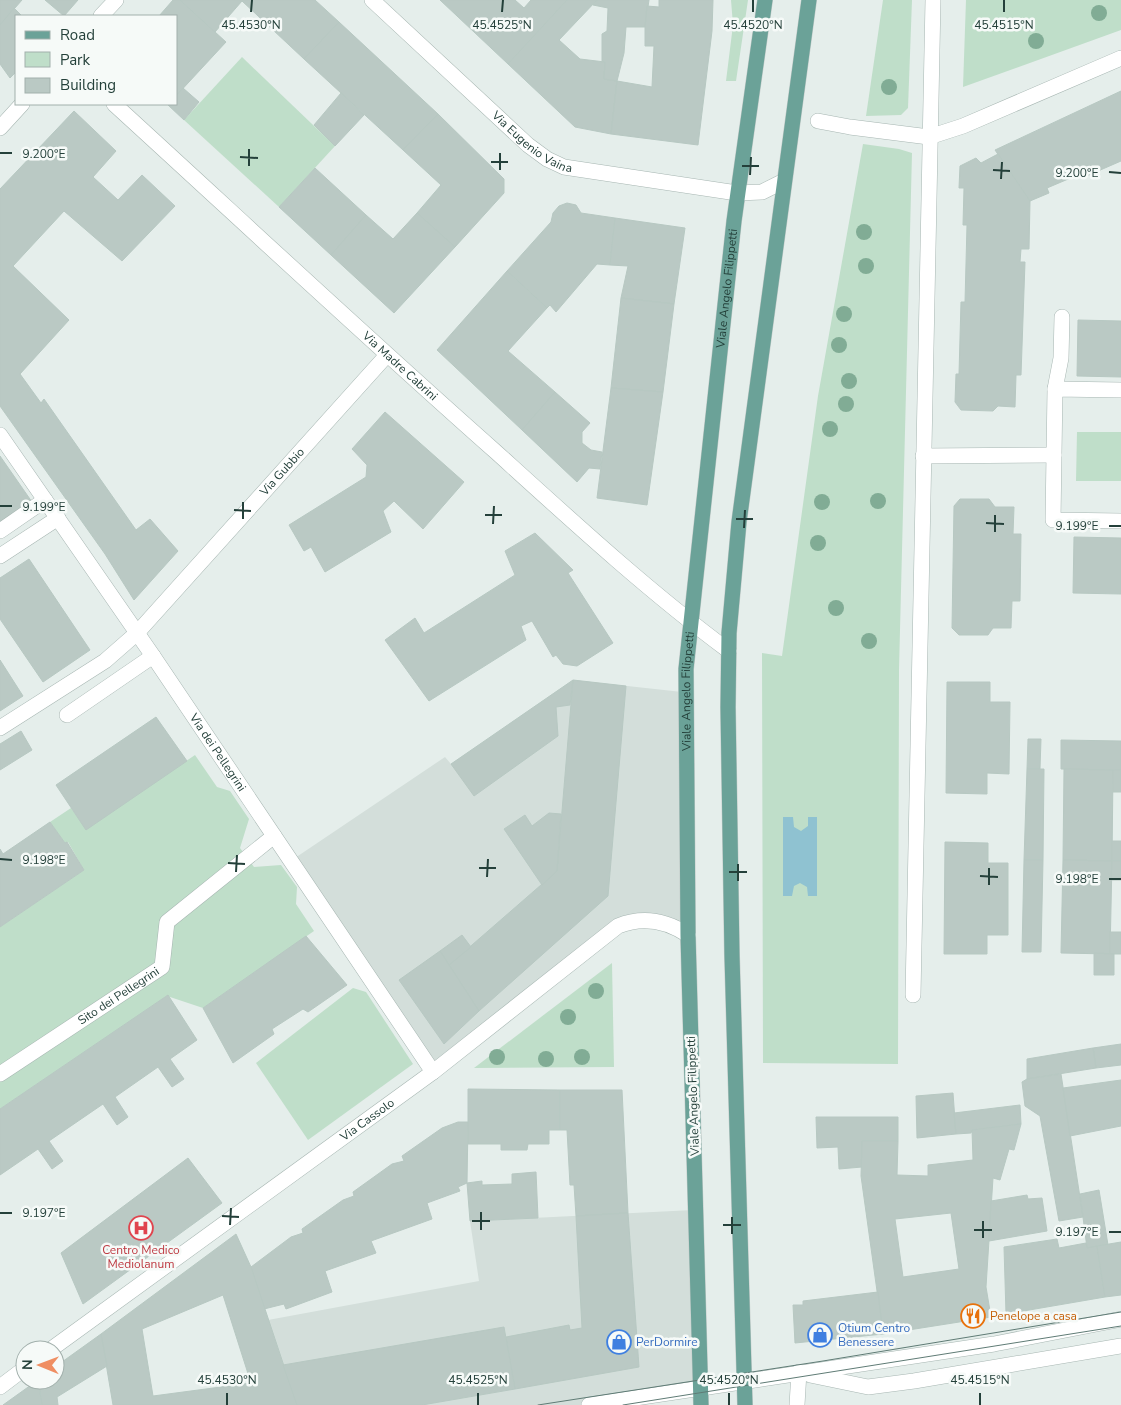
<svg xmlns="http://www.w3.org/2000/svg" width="1121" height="1405" font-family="'Nunito Sans',sans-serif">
<rect width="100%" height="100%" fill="#e5eeeb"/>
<!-- built -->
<g fill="#d3deda">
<polygon points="573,680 682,692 686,930 631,918 434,1067 292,860 445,757 451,764"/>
<polygon points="693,1210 698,1392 603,1405 297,1405 268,1320 479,1281 470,1221"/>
</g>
<!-- green -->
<g fill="#bfdec9">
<polygon points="731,0 748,0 736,81 726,81 733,25"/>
<polygon points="883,0 912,0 908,108 901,115 866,116"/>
<polygon points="966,0 1121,0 1121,30 963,87"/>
<polygon points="242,57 335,146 279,207 184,120"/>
<polygon points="863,144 899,149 912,153 899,670 898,1064 763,1063 762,653 782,656 818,396"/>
<polygon points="1077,432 1121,432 1121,481 1076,481"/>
<polygon points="195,755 217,787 230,791 249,819 240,848 254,867 281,865 297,887 296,904 314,931 203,1008 167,996 0,1109 0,927 84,870 68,842 65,843 50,822 71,808 86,829"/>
<polygon points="612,963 614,1067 474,1068"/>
<polygon points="353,988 366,992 413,1064 308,1140 256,1063"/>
</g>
<!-- water -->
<polygon fill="#8fc2d1" points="783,817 793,817 794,827 801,831 808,826 808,817 817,817 817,896 808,896 807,887 800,883 794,886 792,896 783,896"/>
<!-- building -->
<g fill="#bac9c4" stroke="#b7c8c2" fill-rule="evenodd">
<polygon points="0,0 22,0 0,25"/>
<polygon points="45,0 78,0 64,16"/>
<polygon points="173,0 180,0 226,42 176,96 176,16 159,16"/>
<polygon points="180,0 315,0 339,22 304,59 242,1 215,32"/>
<polygon points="440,0 515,0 524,8 531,0 567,0 508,64"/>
<polygon points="567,0 597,0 559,40 580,59 605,62 604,79 617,81 611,134 575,127 508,64"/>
<polygon points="597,0 649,0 645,27 626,27 624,53 617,81 604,79 605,62 602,61 602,34 607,31 608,8 593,5"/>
<polygon points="659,0 713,0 712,31 698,145 611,134 617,81 652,87 654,46 645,46 645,27 647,6 659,7"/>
<polygon points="14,8 22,16 16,16 16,72 10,78 0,64 0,25"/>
<polygon points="339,22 438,114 403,150 304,59"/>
<polygon points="183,88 199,102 184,120 168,105 176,104 176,96"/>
<polygon points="1121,91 1121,161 1082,178 1080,174 1047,188 1049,193 1030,201 995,150"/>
<polygon points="341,93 364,115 335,146 314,125"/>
<polygon points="74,111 116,151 93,177 118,200 142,175 175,206 122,261 64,211 13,266 69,320 20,374 41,403 44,399 136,530 150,519 178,551 134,600 105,554 0,406 0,189"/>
<polygon points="438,114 504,179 504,193 455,247 417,213 441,185 403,150"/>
<polygon points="998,154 1030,201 1029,249 1021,249 1020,262 1025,262 1021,375 1016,375 1015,407 998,406 993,411 961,410 955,402 956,374 959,374 961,302 965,302 967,225 963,225 964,188 959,188 960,166 976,158 981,163"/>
<polygon points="315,168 366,215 331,255 279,207"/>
<polygon points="567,203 576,205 581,213 615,218 610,265 597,264 556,312 550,305 547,308 507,271 551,222 553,213 559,206"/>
<polygon points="417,213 455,247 394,313 331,255 366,215 393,239"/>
<polygon points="615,218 685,228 674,304 621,298 628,266 610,265"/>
<polygon points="507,271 547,308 508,351 555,392 522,430 437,350"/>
<polygon points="621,298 674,304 663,392 611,388"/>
<polygon points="1078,320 1121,321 1121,377 1077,376"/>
<polygon points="611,388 663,392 647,505 597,498"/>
<polygon points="555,392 590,423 582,432 582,443 591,450 602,452 600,469 589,468 577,482 522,430"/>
<polygon points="385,412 464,482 423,529 394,501 383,511 391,532 325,572 311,547 304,551 289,525 366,477 367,465 352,449"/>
<polygon points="0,456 32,502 0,522"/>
<polygon points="960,499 989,499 995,507 1014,507 1013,534 1021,534 1020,601 1012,601 1011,628 993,628 988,635 959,635 952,628 954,506"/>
<polygon points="535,533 573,570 568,573 613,643 577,666 563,664 556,655 553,657 532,621 521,626 526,640 429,701 385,640 415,618 424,633 515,575 505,551"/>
<polygon points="1074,537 1121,538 1121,594 1073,593"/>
<polygon points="29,559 90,650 43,682 0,619 0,578"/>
<polygon points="0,660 23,696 0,711"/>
<polygon points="573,680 626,686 608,896 479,1011 449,965 557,871"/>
<polygon points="573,680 570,705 556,707 558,736 474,796 451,764"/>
<polygon points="947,682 990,682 990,702 1010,702 1009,774 987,773 987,794 946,793"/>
<polygon points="156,717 187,761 86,830 56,785"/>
<polygon points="21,731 32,750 0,770 0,744"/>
<polygon points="1028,739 1041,739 1040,769 1027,769"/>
<polygon points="1061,740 1121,741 1121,770 1061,769"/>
<polygon points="1027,769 1044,769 1043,860 1024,860"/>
<polygon points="1064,769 1113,770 1112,861 1063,860"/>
<rect x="1113" y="770" width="8" height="22"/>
<polygon points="549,813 561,814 557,871 542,885 504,829 525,815 532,826"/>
<polygon points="50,822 65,843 67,842 84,870 0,927 0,849 3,854"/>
<rect x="1112" y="841" width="9" height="20"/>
<polygon points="945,842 988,843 988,863 1008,863 1008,935 987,935 987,954 944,954"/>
<polygon points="1024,860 1043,860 1041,952 1022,952"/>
<polygon points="1063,860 1112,861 1110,954 1061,953"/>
<polygon points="1112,861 1121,861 1121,880 1111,880"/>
<rect x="1110" y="932" width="11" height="22"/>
<polygon points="462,935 471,947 449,965 440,951"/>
<polygon points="306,936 347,985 308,1012 303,1009 272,1029 274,1034 233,1063 203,1008"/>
<polygon points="440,951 479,1011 444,1044 399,980"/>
<polygon points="1094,953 1114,954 1114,975 1094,975"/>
<polygon points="168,995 197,1040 170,1059 184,1079 172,1087 158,1067 115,1097 128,1117 117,1125 103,1104 49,1141 63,1161 52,1169 38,1149 0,1175 0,1109"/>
<polygon points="1121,1044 1121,1065 1096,1068 1093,1048"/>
<polygon points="1093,1048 1096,1068 1027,1079 1027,1059"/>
<polygon points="1061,1074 1083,1217 1059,1221 1040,1116 1025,1106 1022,1082 1027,1079"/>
<polygon points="1121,1080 1121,1126 1070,1136 1063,1088"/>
<polygon points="468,1089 560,1090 560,1130 549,1130 549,1144 528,1144 527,1150 501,1150 501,1144 468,1144"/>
<polygon points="560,1090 622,1090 628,1213 576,1216 574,1185 570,1185 567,1130 560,1130"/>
<polygon points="953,1093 956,1134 917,1138 916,1096"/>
<polygon points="1020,1105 1021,1124 972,1130 971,1133 956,1134 954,1113"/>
<polygon points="816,1117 898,1117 898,1141 862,1141 862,1167 839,1169 838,1147 817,1148"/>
<polygon points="458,1122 468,1122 467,1183 458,1187 460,1191 427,1203 432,1219 371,1241 376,1253 325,1271 332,1292 286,1309 284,1304 264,1309 251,1267 291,1237 303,1233 302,1229 343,1200 354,1196 353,1192 392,1164 404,1161 402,1156 442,1128"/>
<path d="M1021,1124l-7,26 -5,-1 -9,31 -7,-2 -7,109 5,30 -108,17 -22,-158 1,-35h36l-1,34 31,1v-11l45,-5 -1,-30zM951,1213l8,56 -56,8 -8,-58z"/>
<polygon points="188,1158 222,1203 83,1304 61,1253"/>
<polygon points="536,1172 538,1218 470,1221 467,1183 482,1181 482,1185 512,1184 512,1174"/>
<polygon points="1099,1190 1108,1245 1087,1248 1080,1194"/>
<polygon points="1027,1195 1028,1199 1042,1198 1047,1231 989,1241 991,1201"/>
<polygon points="628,1213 639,1367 515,1389 506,1337 569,1325 570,1330 582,1328 576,1216"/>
<path d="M236,1234l15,33 46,138h-184l-12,-71zM223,1295l28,88 -98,13 -11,-67z"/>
<polygon points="1057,1239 1059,1248 1086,1243 1087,1248 1097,1246 1105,1297 1006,1314 1004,1247"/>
<polygon points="1121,1242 1121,1295 1105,1297 1097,1246"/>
<polygon points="878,1292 883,1334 795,1343 793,1305 803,1305 803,1301"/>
<polygon points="504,1327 515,1389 422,1405 297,1405 283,1365"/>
<polygon points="101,1334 107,1366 57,1397 58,1405 42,1405 38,1380 55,1380 55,1367"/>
<polygon points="38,1380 42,1405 3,1405"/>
</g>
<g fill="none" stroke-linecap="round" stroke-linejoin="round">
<!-- minor casing -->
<g stroke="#a7b6b2" stroke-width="16">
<g id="minor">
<path id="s1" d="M372,0l156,145 19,14 17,8 173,26 25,-1 22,-11"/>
<polyline points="101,16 116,0"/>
<path id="s2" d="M114,104c127,116 253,234 382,348 75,68 151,138 233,199"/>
<polyline points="818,121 850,127 929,137 963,126 1121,58"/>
<polyline points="0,128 22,104"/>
<polyline points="1055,389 1061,358 1062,317"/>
<polyline points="1121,390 1055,389 1053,520 1121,521"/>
<path id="s3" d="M0,435l153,221 280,416"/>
<polyline points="923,456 1054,455"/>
<polyline points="0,531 45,500"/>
<polyline points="0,556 58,518"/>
<polyline points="67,715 153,656"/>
<path id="s4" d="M0,728l105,-67 32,-28 250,-278"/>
<polyline points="913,995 933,0"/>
<path id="s5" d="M0,1074l162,-107 5,-45 107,-86"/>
<path id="s6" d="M50,1350l383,-278 185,-146c25,-10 49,-5 70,9"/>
<polyline points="810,1375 868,1387 914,1381 1121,1346"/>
<polyline points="0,1387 25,1368"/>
<polyline points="589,1405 994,1344 1121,1319"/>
<polyline points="797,1405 799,1372"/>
</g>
</g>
<!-- major casing -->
<g stroke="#c2cac8" stroke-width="16">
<g id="major">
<path id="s7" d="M701,1405l-13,-470 -2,-266 48,-448 31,-221"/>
<polyline points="745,1405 732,956 728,707 729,633 739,522 809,0"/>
</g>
</g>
<!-- minor -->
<use href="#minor" stroke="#fff" stroke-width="15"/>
<!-- major -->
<use href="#major" stroke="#6ba298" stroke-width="15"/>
<!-- tram -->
<g stroke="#5f7b75" stroke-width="1">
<polyline points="538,1405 823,1361 1121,1312"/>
<polyline points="623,1405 1121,1326"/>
</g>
</g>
<!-- trees -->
<g fill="#81ac95">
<circle cx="1099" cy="13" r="8"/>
<circle cx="1036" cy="41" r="8"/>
<circle cx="889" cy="87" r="8"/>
<circle cx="864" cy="232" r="8"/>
<circle cx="866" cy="266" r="8"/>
<circle cx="844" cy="314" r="8"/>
<circle cx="839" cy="345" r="8"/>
<circle cx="849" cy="381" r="8"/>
<circle cx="846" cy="404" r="8"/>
<circle cx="830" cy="429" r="8"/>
<circle cx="878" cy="501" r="8"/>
<circle cx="822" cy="502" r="8"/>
<circle cx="818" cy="543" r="8"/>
<circle cx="836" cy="608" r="8"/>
<circle cx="869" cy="641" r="8"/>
<circle cx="596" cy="991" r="8"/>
<circle cx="568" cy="1017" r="8"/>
<circle cx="497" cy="1057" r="8"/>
<circle cx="582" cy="1057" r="8"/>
<circle cx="546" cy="1059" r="8"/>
</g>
<!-- ticks -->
<path fill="none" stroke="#24403a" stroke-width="2" d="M251,12l1,-12M502,12l1,-12M753,12v-12M1004,12v-12M0,153h12M240,157l18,1M491,162h17M249,166v-17M742,166h17M500,170v-17M993,170l17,1M1109,172l12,1M750,175l1,-18M1001,179l1,-17M0,506h12M234,510l17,1M485,515h17M243,519v-17M736,519h17M986,523l18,1M493,524l1,-18M1109,526h12M744,528l1,-18M995,532v-17M0,859l12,1M228,863l17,1M479,868h17M236,872l1,-17M729,872h18M980,876l18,1M487,877l1,-18M1109,879h12M738,881v-17M989,885v-17M0,1213h12M222,1216l17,1M472,1221h18M230,1225l1,-17M723,1225h18M481,1230v-18M974,1230h18M1109,1232h12M732,1234v-17M983,1238v-17M227,1405v-12M478,1405v-12M729,1405v-12M980,1405v-12"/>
<!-- icons -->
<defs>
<g id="hospital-ring" transform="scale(1.25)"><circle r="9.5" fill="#f6faf8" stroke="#e0444e" stroke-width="1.5"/><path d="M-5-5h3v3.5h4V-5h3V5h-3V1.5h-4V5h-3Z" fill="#e0444e"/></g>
<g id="restaurant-ring" transform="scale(1.25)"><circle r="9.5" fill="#f6faf8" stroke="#e8710a" stroke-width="1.5"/><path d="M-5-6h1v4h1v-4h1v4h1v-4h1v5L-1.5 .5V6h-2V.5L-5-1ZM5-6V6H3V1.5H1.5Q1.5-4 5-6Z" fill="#e8710a"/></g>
<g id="shop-ring" transform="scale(1.25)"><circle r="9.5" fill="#f6faf8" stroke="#3f7fe0" stroke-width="1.5"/><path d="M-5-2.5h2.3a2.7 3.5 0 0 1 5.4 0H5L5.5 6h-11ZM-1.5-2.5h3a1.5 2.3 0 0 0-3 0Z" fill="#3f7fe0"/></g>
</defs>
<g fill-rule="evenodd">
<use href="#hospital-ring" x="141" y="1228"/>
<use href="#restaurant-ring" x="973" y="1316"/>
<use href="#shop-ring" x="820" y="1335"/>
<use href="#shop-ring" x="619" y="1342"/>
</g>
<g text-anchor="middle" stroke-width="5" stroke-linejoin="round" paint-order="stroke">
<!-- street labels -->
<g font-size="12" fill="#24403a" stroke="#f6faf8">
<text dy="4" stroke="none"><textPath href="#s1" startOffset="215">Via Eugenio Vaina</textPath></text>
<text dy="4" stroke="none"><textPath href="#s7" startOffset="1119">Viale Angelo Filippetti</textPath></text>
<text dy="4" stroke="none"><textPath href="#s2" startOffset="388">Via Madre Cabrini</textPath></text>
<text dy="4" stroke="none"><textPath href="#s4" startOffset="384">Via Gubbio</textPath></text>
<text dy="4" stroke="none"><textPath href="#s7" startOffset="714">Viale Angelo Filippetti</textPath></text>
<text dy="4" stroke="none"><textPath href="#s3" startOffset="385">Via dei Pellegrini</textPath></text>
<text dy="4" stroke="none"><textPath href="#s5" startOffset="142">Sito dei Pellegrini</textPath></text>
<text transform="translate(693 1096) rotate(-92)" y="4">Viale Angelo Filippetti</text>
<text dy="4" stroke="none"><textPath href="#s6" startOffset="392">Via Cassolo</textPath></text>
</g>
<!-- health labels -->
<g font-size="12" fill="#be3a42" stroke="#f6faf8">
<text x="141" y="1254">Centro Medico<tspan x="141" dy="14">Mediolanum</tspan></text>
</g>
<!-- food labels -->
<g font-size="12" fill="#c56008" stroke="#f6faf8" text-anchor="start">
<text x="990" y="1320">Penelope a casa</text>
</g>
<!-- shop labels -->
<g font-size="12" fill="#366cbe" stroke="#f6faf8" text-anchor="start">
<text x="838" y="1332">Otium Centro<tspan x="838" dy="14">Benessere</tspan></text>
<text x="636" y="1346">PerDormire</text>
</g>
</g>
<g font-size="12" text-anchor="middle" fill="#24403a" stroke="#f6faf8" stroke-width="5" stroke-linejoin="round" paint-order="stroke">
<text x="251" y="29">45.4530°N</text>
<text x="502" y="29">45.4525°N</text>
<text x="753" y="29">45.4520°N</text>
<text x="1004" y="29">45.4515°N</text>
<text x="44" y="158">9.200°E</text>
<text x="1077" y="177">9.200°E</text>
<text x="44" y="511">9.199°E</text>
<text x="1077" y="530">9.199°E</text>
<text x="44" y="864">9.198°E</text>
<text x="1077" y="883">9.198°E</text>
<text x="44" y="1217">9.197°E</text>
<text x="1077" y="1236">9.197°E</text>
<text x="227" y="1384">45.4530°N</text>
<text x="478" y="1384">45.4525°N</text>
<text x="729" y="1384">45.4520°N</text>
<text x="980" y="1384">45.4515°N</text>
</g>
<!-- legend -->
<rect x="15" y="15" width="162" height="90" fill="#f6faf8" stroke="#a2b0ac"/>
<rect x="25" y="31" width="25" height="8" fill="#6ba298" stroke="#a2b0ac"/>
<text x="60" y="40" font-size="15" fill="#24403a">Road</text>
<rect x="25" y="52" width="25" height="15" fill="#bfdec9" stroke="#a2b0ac"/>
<text x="60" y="65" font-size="15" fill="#24403a">Park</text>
<rect x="25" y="78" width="25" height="15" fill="#bac9c4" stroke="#a2b0ac"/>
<text x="60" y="90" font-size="15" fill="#24403a">Building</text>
<!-- north arrow -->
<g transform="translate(40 1365) rotate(271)"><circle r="24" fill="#f6faf8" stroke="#a2b0ac"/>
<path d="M0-4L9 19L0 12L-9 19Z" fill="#ef8e62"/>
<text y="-8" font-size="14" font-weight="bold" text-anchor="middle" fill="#24403a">N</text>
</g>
</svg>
